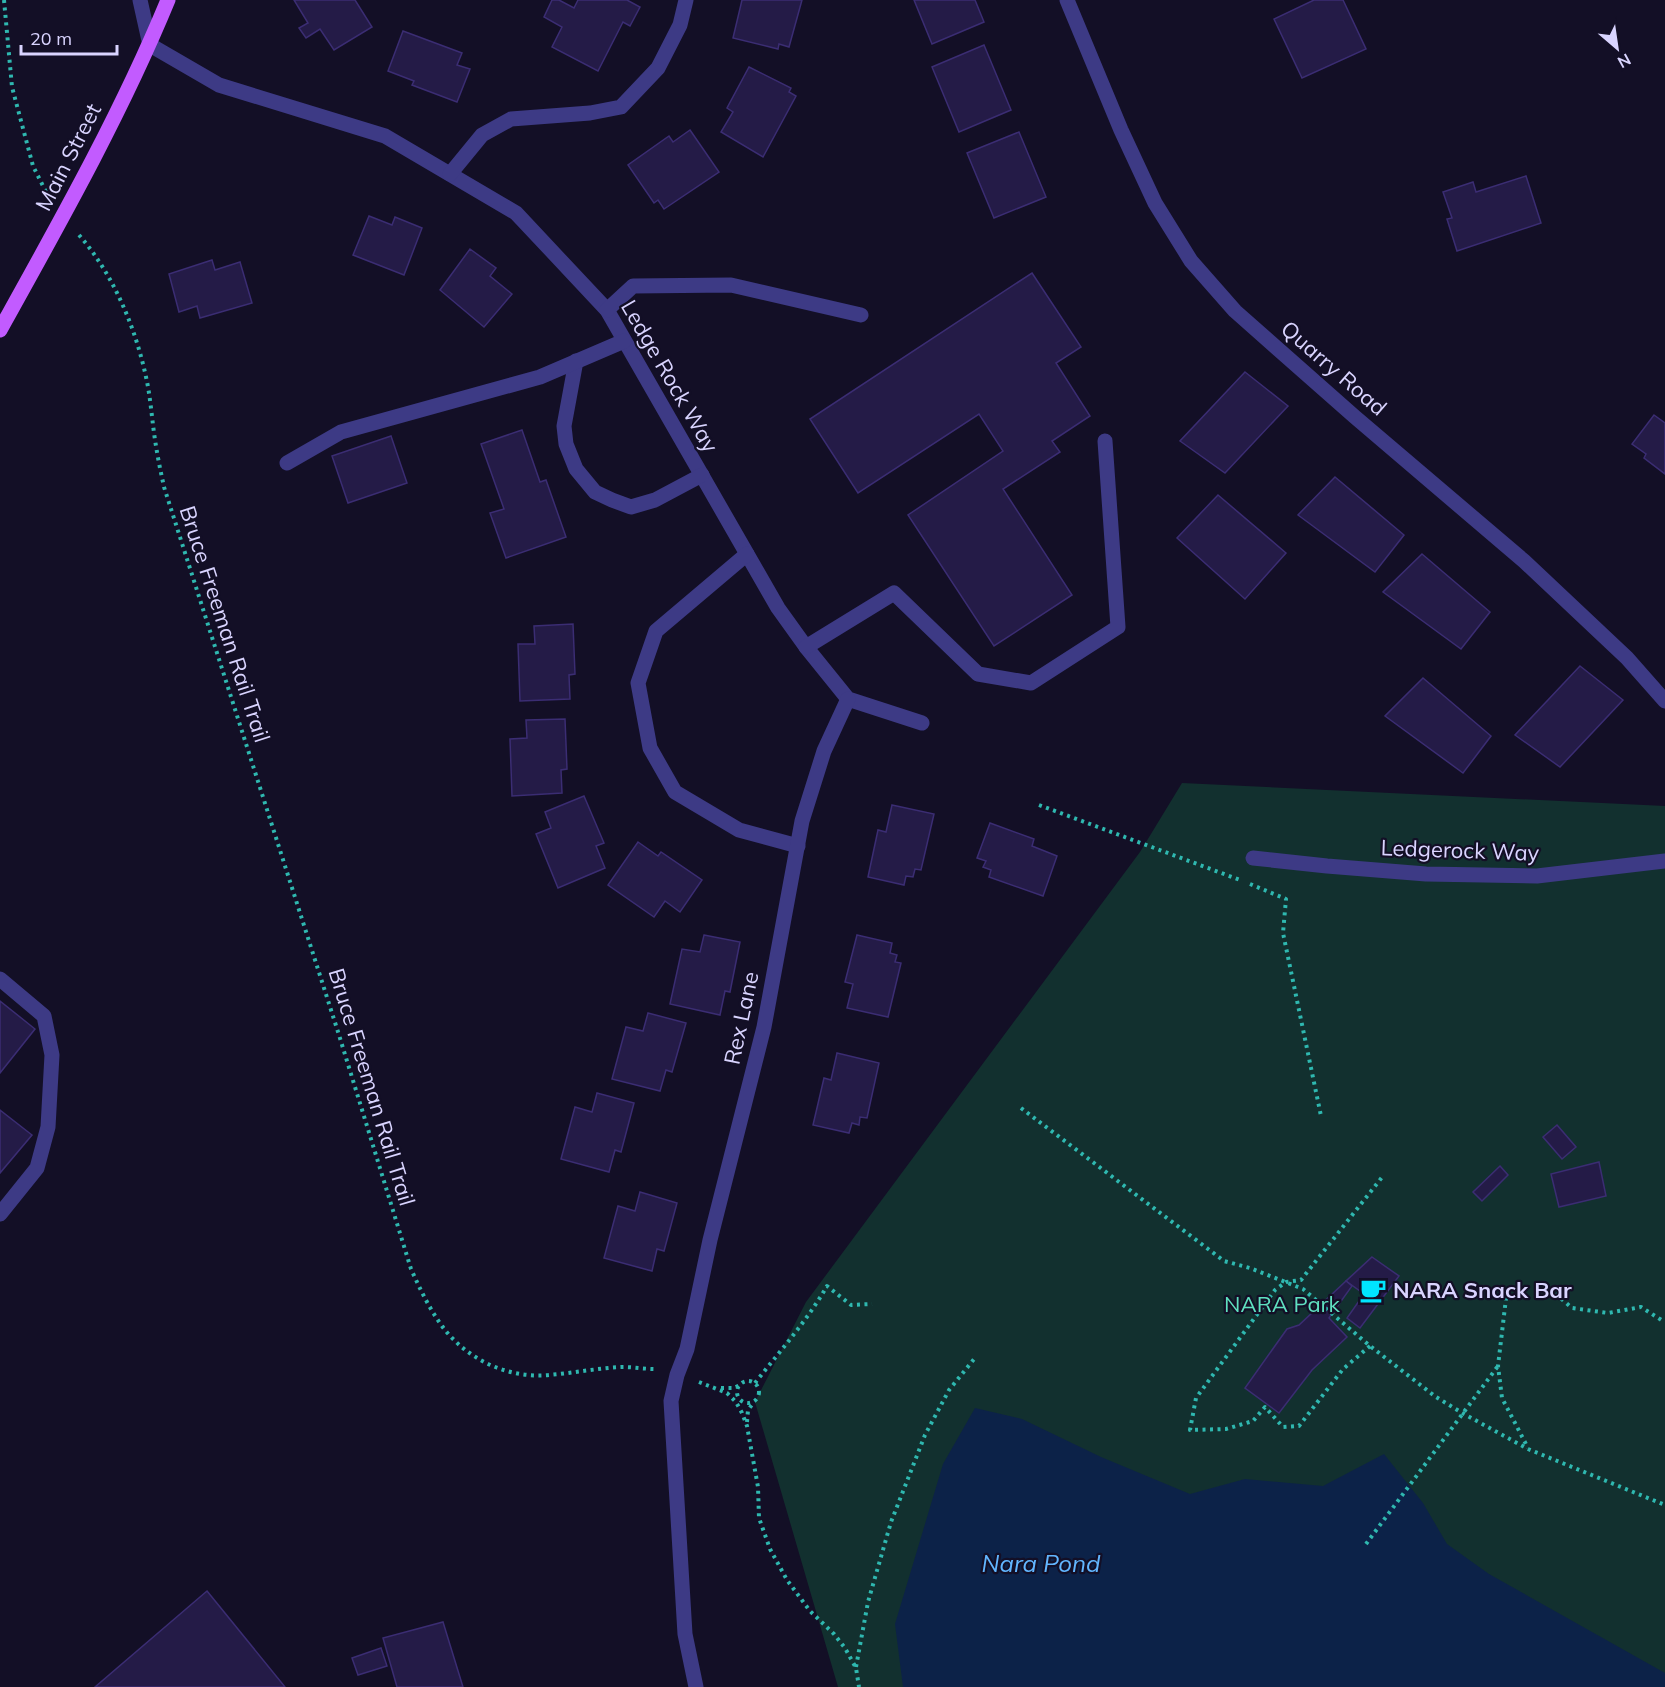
<svg xmlns="http://www.w3.org/2000/svg" width="1665" height="1687" font-family="Mulish,sans-serif">
<rect width="100%" height="100%" fill="#130f26"/>
<!-- green -->
<polygon fill="#12302f" points="1182,783 1665,806 1665,1687 838,1687 755,1402 806,1302 1140,852"/>
<!-- water -->
<polygon fill="#0c2248" points="975,1408 1022,1419 1101,1457 1190,1494 1245,1479 1323,1486 1384,1454 1423,1503 1447,1544 1489,1574 1665,1673 1665,1687 903,1687 895,1624 943,1464"/>
<!-- building -->
<g fill="#241b47" stroke="#3b2d73" stroke-width="1.5">
<polygon points="294,0 355,0 372,27 334,50 320,29 306,38 299,28 308,23"/>
<polygon points="552,0 559,0 574,8 578,0 627,0 640,7 630,26 623,22 598,71 552,47 562,27 544,17"/>
<polygon points="742,0 802,0 789,47 779,44 778,49 733,38"/>
<polygon points="914,0 975,0 984,22 932,44"/>
<polygon points="1314,0 1343,0 1366,49 1302,78 1274,19"/>
<polygon points="403,31 462,53 457,65 470,69 457,102 412,85 414,81 388,71"/>
<polygon points="984,45 1011,110 959,132 932,67"/>
<polygon points="749,67 791,88 789,92 796,96 763,157 721,132 733,112 727,108"/>
<polygon points="690,130 719,172 664,209 658,200 654,203 628,165 669,136 673,142"/>
<polygon points="1019,132 1046,197 994,218 967,153"/>
<polygon points="1526,176 1541,223 1457,251 1447,219 1452,218 1443,192 1473,182 1476,192"/>
<polygon points="369,216 392,225 395,217 422,228 404,275 353,255"/>
<polygon points="470,249 496,268 490,276 512,294 484,327 440,290"/>
<polygon points="212,260 215,270 240,262 252,303 200,318 197,306 179,312 169,274"/>
<polygon points="1032,273 1081,347 1056,363 1090,416 1052,441 1060,452 1003,489 1072,595 994,646 908,515 1003,451 979,414 858,493 810,419"/>
<polygon points="1245,372 1288,406 1225,473 1180,441"/>
<polygon points="1654,415 1665,423 1665,474 1644,458 1646,454 1632,444"/>
<polygon points="522,430 540,482 546,480 566,537 506,558 490,513 504,509 481,444"/>
<polygon points="391,436 407,483 348,503 332,456"/>
<polygon points="1335,477 1404,535 1375,572 1298,515"/>
<polygon points="1218,495 1286,553 1245,599 1177,538"/>
<polygon points="1422,554 1490,612 1461,649 1383,592"/>
<polygon points="573,624 575,674 569,675 570,699 520,701 518,644 535,644 534,626"/>
<polygon points="1580,666 1623,700 1560,767 1515,735"/>
<polygon points="1423,678 1491,736 1463,773 1385,716"/>
<polygon points="565,719 567,769 561,770 562,793 512,796 510,739 527,738 526,720"/>
<polygon points="584,796 604,843 596,846 605,868 558,888 536,834 551,828 545,812"/>
<polygon points="892,805 934,814 921,870 915,869 913,877 906,876 904,885 868,877 878,830 886,832"/>
<polygon points="990,823 1034,839 1032,846 1057,856 1043,896 989,877 991,870 983,867 986,861 977,858"/>
<polygon points="638,842 658,856 661,852 702,880 680,912 665,901 654,917 608,885"/>
<polygon points="704,935 740,942 730,992 725,991 720,1015 670,1004 682,949 700,952"/>
<polygon points="857,935 892,943 890,953 897,955 895,962 901,963 888,1017 847,1008 853,984 845,982"/>
<polygon points="0,1001 35,1029 0,1073"/>
<polygon points="648,1013 686,1023 672,1072 666,1070 660,1091 612,1079 626,1027 643,1031"/>
<polygon points="837,1053 879,1063 867,1118 860,1117 859,1125 852,1123 849,1133 813,1125 824,1078 831,1080"/>
<polygon points="597,1093 634,1103 621,1152 615,1150 609,1172 561,1159 575,1107 592,1112"/>
<polygon points="0,1110 32,1135 0,1173"/>
<polygon points="1557,1125 1576,1147 1562,1159 1543,1137"/>
<polygon points="1599,1162 1606,1196 1559,1207 1551,1174"/>
<polygon points="1500,1166 1508,1175 1482,1201 1473,1192"/>
<polygon points="640,1192 677,1203 664,1251 657,1249 652,1271 604,1258 618,1206 635,1211"/>
<polygon points="1372,1257 1399,1276 1360,1328 1347,1318 1364,1294 1346,1281"/>
<polygon points="1346,1281 1352,1286 1329,1318 1347,1337 1312,1370 1279,1413 1245,1388 1287,1329 1299,1325"/>
<polygon points="207,1591 285,1687 95,1687"/>
<polygon points="443,1622 463,1687 397,1687 383,1638"/>
<polygon points="381,1648 387,1666 358,1675 352,1658"/>
</g>
<g fill="none" stroke-linecap="round" stroke-linejoin="round">
<!-- path -->
<g stroke="#2fb8b0" stroke-width="4" stroke-dasharray="3 4.5" stroke-linecap="butt">
<polyline points="4,0 12,87 33,166 47,194"/>
<path d="M79,235c34,39 56,91 67,142 5,22 6,46 10,69 2,13 5,27 8,41l175,548 72,234c9,20 18,39 31,57 24,33 66,53 107,49 25,-2 49,-7 73,-8 11,0 22,2 33,2"/>
<polyline points="1039,805 1240,880"/>
<polyline points="1250,884 1286,899 1283,933 1321,1116"/>
<polyline points="1021,1108 1224,1261 1250,1268 1303,1289 1370,1346 1436,1397 1464,1414 1528,1449 1665,1505"/>
<polyline points="1544,1284 1572,1308 1608,1313 1641,1307 1663,1321"/>
<polyline points="1507,1290 1498,1366 1502,1398 1528,1448"/>
<polyline points="1370,1346 1343,1369 1299,1426 1283,1427 1265,1407 1253,1421 1226,1429 1190,1430 1196,1398 1275,1290 1286,1282 1301,1280 1383,1176"/>
<circle cx="748" cy="1392" r="11"/>
<polyline points="699,1382 727,1393 736,1402 742,1413 747,1426 758,1487 759,1518 770,1549 787,1580 810,1611 834,1634 845,1648 856,1668 859,1687"/>
<path d="M755,1383c25,-32 52,-62 72,-97l24,19 21,-1"/>
<polyline points="721,1388 734,1388 740,1385"/>
<polyline points="747,1422 748,1410 754,1402"/>
<polyline points="1366,1544 1498,1366"/>
<polyline points="856,1667 868,1602 891,1522 925,1435 949,1390 975,1358"/>
</g>
<!-- minor -->
<g stroke="#3d3a85" stroke-width="15">
<polyline points="140,0 150,45 219,85 385,136 516,213 607,310 778,608 806,647 848,699 922,723"/>
<polyline points="1067,0 1121,130 1155,203 1191,261 1235,311 1355,417 1524,561 1627,658 1665,701"/>
<polyline points="450,174 482,135 511,119 590,113 621,107 658,68 680,25 686,0"/>
<polyline points="607,310 633,286 731,285 861,315"/>
<polyline points="576,361 564,426 566,444 576,469 595,492 612,500 631,507 655,500 702,475"/>
<polyline points="287,463 341,432 540,377 624,341"/>
<polyline points="747,554 656,631 638,683 650,748 675,792 739,830 798,846"/>
<polyline points="806,647 894,593 978,674 1031,683 1118,627 1105,441"/>
<polyline points="1253,858 1327,866 1426,874 1537,876 1665,861"/>
<polyline points="0,979 44,1016 52,1055 48,1127 37,1168 0,1214"/>
<polyline points="696,1687 685,1634 671,1401 677,1375 687,1349 710,1240 764,1027 802,821 824,751 848,699"/>
</g>
<!-- major -->
<path stroke="#c25bff" stroke-width="15" d="M0,330c60,-108 121,-216 168,-330"/>
</g>
<!-- icons -->
<defs>
<g id="cafe-bare" transform="scale(2.07)"><path d="M-5.5-4.5H6V0H3Q3 3.5 0 3.5H-2.5Q-5.5 3.5-5.5 0ZM3-3.2v2h1.7v-2ZM-6 4.5H4V6H-6Z" fill="#00e5ff" stroke="#130f26" stroke-width="2.5" paint-order="stroke"/></g>
</defs>
<g fill-rule="evenodd">
<use href="#cafe-bare" x="1373" y="1290"/>
</g>
<g text-anchor="middle" stroke-width="4.5" stroke-linejoin="round" paint-order="stroke">
<!-- street labels -->
<g font-size="22" fill="#d9d4ff" stroke="#130f26">
<text transform="translate(68 157) rotate(-63)" y="8">Main Street</text>
<text transform="translate(1334 368) rotate(41)" y="8">Quarry Road</text>
<text transform="translate(670 376) rotate(60)" y="8">Ledge Rock Way</text>
<text transform="translate(225 624) rotate(72)" y="8">Bruce Freeman Rail Trail</text>
<text transform="translate(1460 850) rotate(2)" y="8">Ledgerock Way</text>
<text transform="translate(741 1018) rotate(-78)" y="8">Rex Lane</text>
<text transform="translate(372 1087) rotate(73)" y="8">Bruce Freeman Rail Trail</text>
</g>
<!-- poi labels -->
<g font-size="22" font-weight="bold" fill="#d9d4ff" stroke="#130f26" text-anchor="start">
<text x="1393" y="1298">NARA Snack Bar</text>
</g>
<!-- park labels -->
<g font-size="22" fill="#5fe0c0" stroke="#130f26">
<text x="1282" y="1312">NARA Park</text>
</g>
<!-- water labels -->
<g font-size="24" font-style="italic" fill="#62b6ff" stroke="#130f26">
<text x="1041" y="1572">Nara Pond</text>
</g>
</g>
<!-- north arrow -->
<g transform="translate(1617 48) rotate(151)" stroke="#130f26" stroke-width="4.5" paint-order="stroke">
<path d="M0-4.5L10 22L0 15L-10 22Z" fill="#d9d4ff"/>
<text y="-9" font-size="16" font-weight="bold" text-anchor="middle" fill="#d9d4ff">N</text>
</g>
<!-- scale -->
<path d="M21 45v9h96v-9" fill="none" stroke="#d9d4ff" stroke-width="3"/>
<text x="30" y="45" font-size="18" fill="#d9d4ff" stroke="#130f26" stroke-width="4.5" paint-order="stroke">20 m</text>
</svg>
